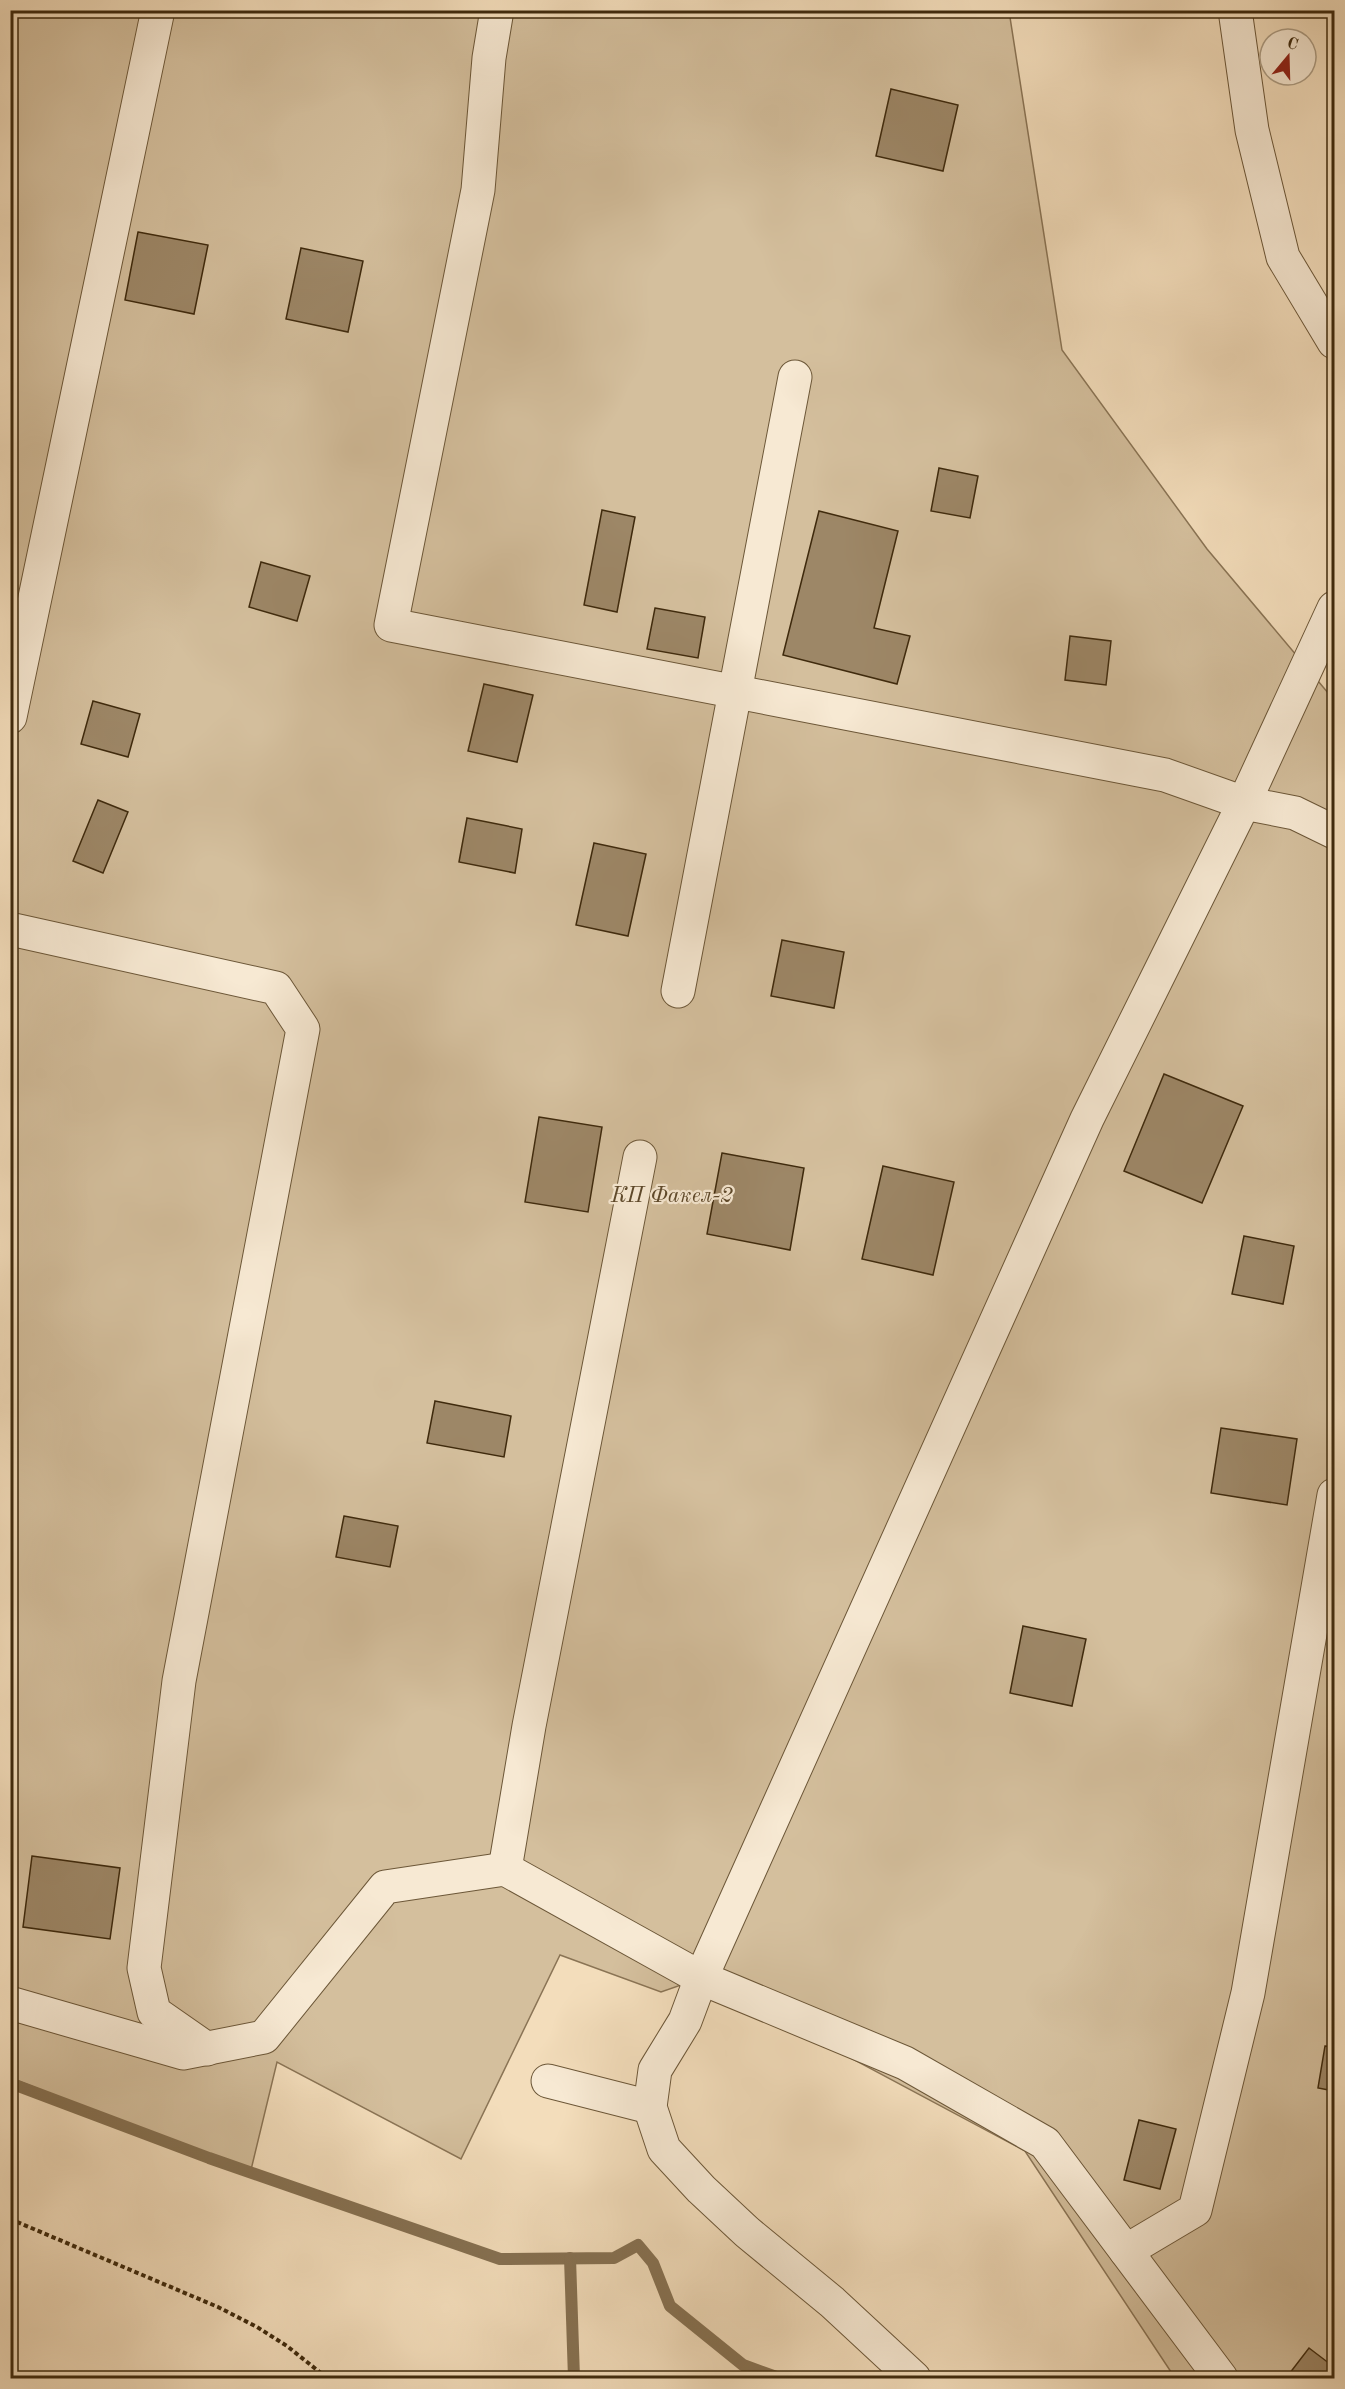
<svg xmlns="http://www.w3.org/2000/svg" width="1345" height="2389" font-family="'Old Standard TT',serif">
<rect width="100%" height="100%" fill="#f3ddbb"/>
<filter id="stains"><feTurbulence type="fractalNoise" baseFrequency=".00333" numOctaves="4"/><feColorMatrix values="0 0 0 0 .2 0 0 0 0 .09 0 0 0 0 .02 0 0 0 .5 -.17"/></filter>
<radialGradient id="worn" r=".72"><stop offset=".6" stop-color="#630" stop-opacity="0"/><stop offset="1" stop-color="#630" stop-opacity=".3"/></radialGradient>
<!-- green -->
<polygon fill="#d4bf9d" stroke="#8a7455" stroke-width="1.5" points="10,11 1009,11 1062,350 1207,549 1334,700 1334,2378 1175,2378 1025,2151 701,1978 661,1992 560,1955 461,2159 277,2062 250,2174 11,2078"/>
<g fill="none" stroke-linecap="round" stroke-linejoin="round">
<!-- stream -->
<g stroke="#867152" stroke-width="12">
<polyline points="10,2083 209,2158 500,2259 614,2258 638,2245 653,2263 670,2306 743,2365 779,2378"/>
<polyline points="570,2258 574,2378"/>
</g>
</g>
<!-- building -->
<g fill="#9d8767" stroke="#3f2a0d" stroke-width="1.5">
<polygon points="891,89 958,105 943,171 876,156"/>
<polygon points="138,232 208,245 194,314 125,300"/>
<polygon points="301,248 363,261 348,332 286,319"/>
<polygon points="939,468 978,476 970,518 931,511"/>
<polygon points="602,510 635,517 617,612 584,605"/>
<polygon points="819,511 898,531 874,628 910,636 897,684 783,655"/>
<polygon points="261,562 310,576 297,621 249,607"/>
<polygon points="655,608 705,617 698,658 647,649"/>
<polygon points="1070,636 1111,641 1106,685 1065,680"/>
<polygon points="484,684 533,695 517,762 468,751"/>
<polygon points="93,701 140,714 128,757 81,744"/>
<polygon points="98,800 128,812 103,873 73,861"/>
<polygon points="467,818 522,829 515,873 459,862"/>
<polygon points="594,843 646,854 628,936 576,925"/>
<polygon points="782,940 844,952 834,1008 771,996"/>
<polygon points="1164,1074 1243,1106 1202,1203 1124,1171"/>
<polygon points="539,1117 602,1127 588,1212 525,1202"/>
<polygon points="722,1153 804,1168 790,1250 707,1234"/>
<polygon points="883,1166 954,1182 933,1275 862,1259"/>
<polygon points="1244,1236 1294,1246 1283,1304 1232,1294"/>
<polygon points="435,1401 511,1416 504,1457 427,1443"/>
<polygon points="1221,1428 1297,1439 1287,1505 1211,1493"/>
<polygon points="344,1516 398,1526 390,1567 336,1557"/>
<polygon points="1023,1626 1086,1639 1072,1706 1010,1693"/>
<polygon points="32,1856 120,1868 110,1939 23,1927"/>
<polygon points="1325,2046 1334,2047 1334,2091 1318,2088"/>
<polygon points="1139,2120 1176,2129 1160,2189 1124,2180"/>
<polygon points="1309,2348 1334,2367 1334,2378 1286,2378"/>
</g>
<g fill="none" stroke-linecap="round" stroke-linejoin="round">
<!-- minor casing -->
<g stroke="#6c5738" stroke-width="35">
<g id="minor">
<polyline points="497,10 489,58 478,190 391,625 1165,775 1244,803 1295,813 1334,832"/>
<polyline points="1235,10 1252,130 1283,257 1334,342"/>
<polyline points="10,717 158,10"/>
<polyline points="10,929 276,988 303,1029 179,1681 144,1968 154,2012 207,2049"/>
<polyline points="678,991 795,377"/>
<polyline points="505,1869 529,1726 640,1157"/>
<polyline points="10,2003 183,2053 264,2037 385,1887 505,1869 701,1978 905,2063 1045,2143 1221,2378"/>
<polyline points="548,2081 650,2107"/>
<polyline points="1126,2251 1195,2210 1248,1993 1334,1495"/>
<polyline points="914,2378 832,2302 747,2232 701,2189 664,2149 650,2107 655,2070 685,2021 701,1978 1087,1119 1244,803 1334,608"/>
</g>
</g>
<!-- path -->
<polyline stroke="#3f2a0d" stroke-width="4" stroke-dasharray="4.5 3" stroke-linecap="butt" points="10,2219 218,2307 257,2327 287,2346 327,2378"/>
<!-- minor -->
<use href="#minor" stroke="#f7e9d3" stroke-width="33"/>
</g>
<g text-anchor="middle" stroke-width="4.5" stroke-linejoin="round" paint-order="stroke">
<!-- park labels -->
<g font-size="22" font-style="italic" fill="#5d482a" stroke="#f7e9d3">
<text x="672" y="1202">КП Факел-2</text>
</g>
</g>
<!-- margin -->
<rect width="1345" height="2389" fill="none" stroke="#f3ddbb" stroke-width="36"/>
<rect x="12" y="12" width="1321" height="2365" fill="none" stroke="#3f2a0d" stroke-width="3"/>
<rect x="18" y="18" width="1309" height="2353" fill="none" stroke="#3f2a0d" stroke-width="1.5"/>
<!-- north arrow -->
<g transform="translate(1288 57) rotate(19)"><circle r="28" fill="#f7e9d3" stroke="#ad9d84" stroke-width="1.5"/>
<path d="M0-4.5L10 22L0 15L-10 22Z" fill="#8f2418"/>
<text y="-9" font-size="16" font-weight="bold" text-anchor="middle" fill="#3f2a0d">С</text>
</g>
<rect width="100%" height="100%" filter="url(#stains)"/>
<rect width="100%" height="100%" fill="url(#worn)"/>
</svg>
